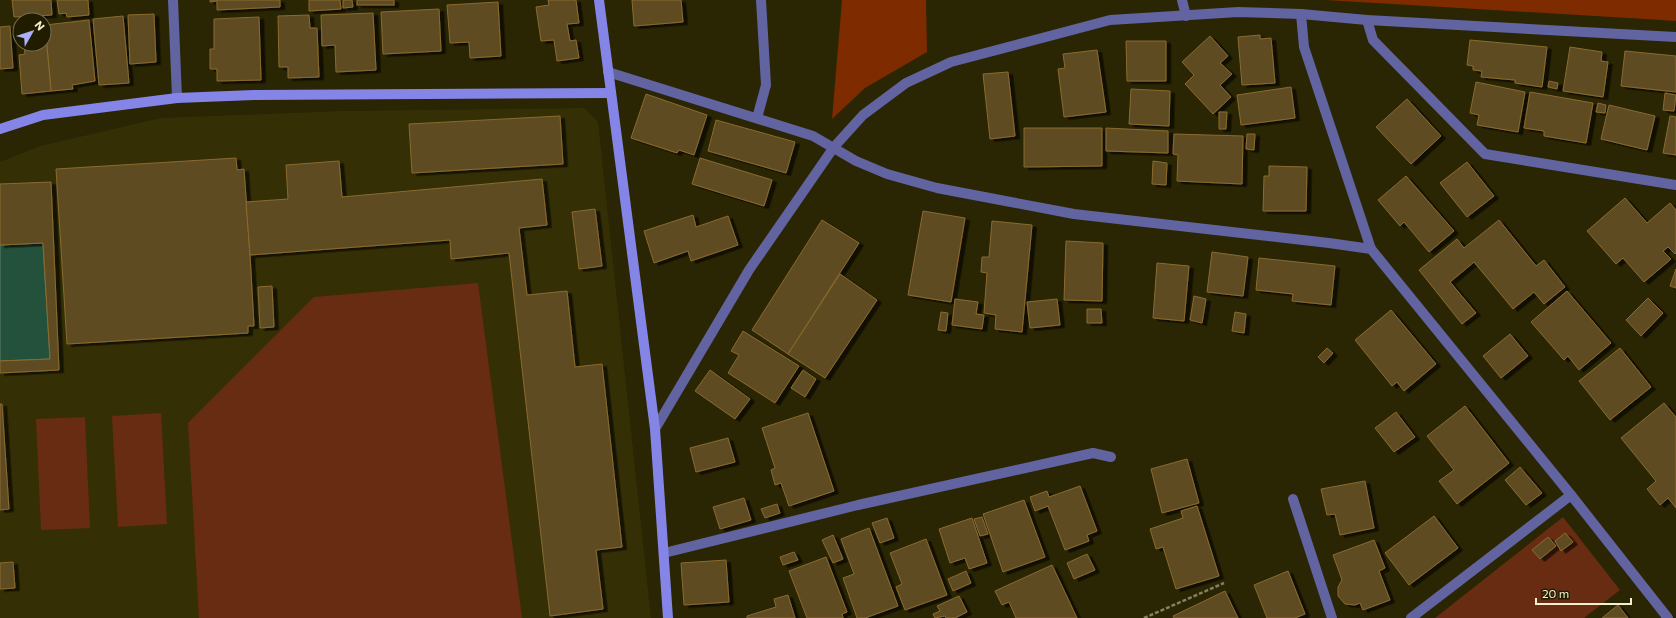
<svg xmlns="http://www.w3.org/2000/svg" width="1676" height="618" font-family="Commissioner,sans-serif">
<defs>
<filter id="shadow"><feDropShadow dx="4.5" dy="2.5" stdDeviation="0" flood-color="#0009"/></filter>
</defs>
<rect width="100%" height="100%" fill="#2a2502"/>
<!-- built -->
<polygon fill="#352f05" points="584,108 598,122 651,618 0,618 0,162 40,146 161,118 342,111"/>
<!-- green -->
<g fill="#682c13">
<polygon points="478,283 522,618 199,618 188,423 314,297"/>
<polygon points="161,413 167,524 118,527 112,416"/>
<polygon points="85,417 90,528 41,530 36,419"/>
<polygon points="1563,517 1620,590 1584,618 1435,618"/>
</g>
<!-- forest -->
<g fill="#7e2b00">
<polygon points="842,0 926,0 927,52 865,88 832,119"/>
<polygon points="1325,0 1676,0 1676,21 1645,19"/>
</g>
<!-- water -->
<polygon fill="#24513c" stroke="#628168" points="43,243 50,359 0,361 0,245"/>
<!-- building -->
<g fill="#5f4b24" stroke="#8a6b2e" filter="url(#shadow)">
<polygon points="12,0 51,0 52,15 14,17"/>
<polygon points="57,0 88,0 89,15 67,17 66,13 59,14"/>
<polygon points="210,0 280,0 280,7 217,10 217,1 210,2"/>
<polygon points="309,0 340,0 341,9 309,11"/>
<polygon points="343,0 352,0 353,7 343,8"/>
<rect x="357" y="0" width="37" height="5"/>
<polygon points="548,0 576,0 579,23 567,24 570,41 576,40 579,58 557,61 554,40 541,41 536,7 549,5"/>
<polygon points="632,0 681,0 683,22 634,26"/>
<polygon points="498,2 501,56 470,58 469,42 450,43 447,5"/>
<polygon points="439,9 441,51 383,54 381,12"/>
<polygon points="373,13 376,70 336,72 335,45 322,46 321,15"/>
<polygon points="154,14 156,62 130,64 128,15"/>
<polygon points="309,15 310,28 317,28 319,77 288,78 288,67 279,67 278,16"/>
<polygon points="123,16 129,83 99,85 93,19"/>
<polygon points="259,17 261,80 217,81 217,69 210,69 210,49 214,49 214,19"/>
<polygon points="89,20 95,81 72,85 73,89 51,91 45,25"/>
<polygon points="45,25 51,91 22,94 19,55 25,54 24,44 44,44"/>
<polygon points="10,26 13,68 0,69 0,27"/>
<polygon points="1260,35 1260,39 1271,38 1275,83 1242,85 1238,37"/>
<polygon points="1210,36 1228,56 1220,63 1232,74 1220,85 1231,97 1213,114 1185,84 1194,75 1182,62"/>
<polygon points="1470,40 1547,47 1542,87 1515,83 1515,80 1481,77 1482,71 1473,70 1473,66 1467,65"/>
<polygon points="1126,41 1166,41 1166,81 1127,81"/>
<polygon points="1570,47 1602,52 1601,61 1608,62 1603,97 1563,91"/>
<polygon points="1097,50 1106,112 1064,117 1058,69 1065,68 1063,54"/>
<polygon points="1625,51 1676,56 1676,92 1621,86"/>
<polygon points="1008,72 1015,136 990,139 983,74"/>
<polygon points="1549,81 1558,83 1557,89 1548,87"/>
<polygon points="1476,82 1525,92 1518,132 1477,125 1479,115 1470,113"/>
<polygon points="1291,87 1295,118 1241,125 1237,95"/>
<polygon points="1131,89 1170,91 1169,126 1129,124"/>
<polygon points="1530,92 1593,103 1586,143 1544,136 1544,131 1524,128"/>
<polygon points="1665,93 1676,95 1674,111 1663,110"/>
<polygon points="646,94 707,115 694,155 679,150 677,153 631,138"/>
<polygon points="1407,99 1441,136 1411,164 1376,127"/>
<polygon points="1598,103 1606,105 1605,113 1596,112"/>
<polygon points="1609,105 1655,116 1647,150 1601,139"/>
<polygon points="1219,112 1227,112 1226,129 1219,129"/>
<polygon points="560,116 563,164 412,173 409,124"/>
<polygon points="1670,116 1676,117 1676,155 1663,153"/>
<polygon points="716,120 795,142 786,173 708,151"/>
<polygon points="1024,128 1102,128 1102,166 1024,167"/>
<polygon points="1106,128 1168,131 1168,153 1106,151"/>
<polygon points="1174,134 1243,136 1242,184 1177,181 1178,155 1173,154"/>
<polygon points="1247,134 1255,134 1254,150 1246,149"/>
<polygon points="236,158 237,170 244,169 250,255 254,326 248,326 248,333 67,344 56,169"/>
<polygon points="700,158 772,180 764,206 692,184"/>
<polygon points="339,161 342,197 542,179 547,225 519,228 527,295 567,291 575,367 602,364 622,547 596,550 603,609 550,616 509,253 451,259 450,240 250,255 246,202 288,199 286,165"/>
<polygon points="1153,161 1167,163 1166,185 1152,184"/>
<polygon points="1467,162 1494,196 1467,217 1440,183"/>
<polygon points="1269,166 1307,167 1306,211 1263,211 1264,176 1269,176"/>
<polygon points="1406,176 1454,231 1429,252 1404,222 1400,226 1378,200"/>
<polygon points="51,182 59,370 0,373 0,361 50,359 43,243 0,245 0,184"/>
<polygon points="1625,198 1647,223 1670,203 1676,210 1676,253 1675,254 1668,247 1663,251 1671,259 1644,282 1623,258 1616,264 1587,231"/>
<polygon points="595,209 602,266 579,269 572,212"/>
<polygon points="923,211 965,218 951,302 908,295"/>
<polygon points="693,215 696,227 728,216 738,245 691,261 688,251 654,263 644,231"/>
<polygon points="822,220 859,243 788,354 752,330"/>
<polygon points="1499,220 1536,266 1544,260 1565,287 1544,304 1534,292 1513,309 1474,262 1450,282 1476,313 1462,324 1419,270 1457,239 1464,248"/>
<polygon points="992,221 1032,225 1022,332 995,329 996,315 984,313 987,273 981,272 982,257 989,257"/>
<polygon points="1066,241 1103,243 1102,301 1064,300"/>
<polygon points="1212,252 1248,257 1243,296 1207,292"/>
<polygon points="1259,258 1335,266 1331,305 1292,301 1293,294 1256,290"/>
<polygon points="1157,263 1189,266 1184,321 1153,318"/>
<polygon points="1676,269 1676,288 1670,286"/>
<polygon points="840,274 877,300 825,378 788,354"/>
<polygon points="272,286 274,327 260,328 258,287"/>
<polygon points="1567,291 1611,343 1579,370 1568,356 1564,360 1531,322"/>
<polygon points="1194,296 1206,299 1202,323 1190,320"/>
<polygon points="1648,298 1663,313 1641,336 1626,320"/>
<polygon points="955,299 978,302 976,314 984,315 982,329 952,325"/>
<polygon points="1057,299 1060,325 1030,328 1027,302"/>
<polygon points="1087,309 1101,309 1102,323 1087,323"/>
<polygon points="1391,310 1436,364 1404,391 1397,382 1392,386 1355,340"/>
<polygon points="941,312 948,313 946,331 938,330"/>
<polygon points="1235,312 1246,314 1244,333 1232,331"/>
<polygon points="743,331 799,366 775,403 728,373 739,355 731,351"/>
<polygon points="1510,334 1528,356 1501,378 1483,356"/>
<polygon points="1327,348 1333,353 1324,363 1318,357"/>
<polygon points="1620,348 1651,387 1610,420 1579,381"/>
<polygon points="710,370 750,399 735,419 695,391"/>
<polygon points="803,370 816,379 805,397 791,388"/>
<polygon points="1664,403 1676,417 1676,508 1668,498 1660,505 1647,489 1656,481 1621,438"/>
<polygon points="0,404 2,404 9,509 0,510"/>
<polygon points="1465,406 1509,463 1457,504 1439,481 1454,470 1427,436"/>
<polygon points="1396,412 1415,437 1394,452 1375,428"/>
<polygon points="808,413 834,491 789,506 781,483 775,485 771,470 775,468 762,428"/>
<polygon points="728,438 735,462 696,472 690,448"/>
<polygon points="1187,459 1199,503 1162,513 1151,469"/>
<polygon points="1520,467 1542,493 1526,505 1505,480"/>
<polygon points="1365,481 1374,528 1340,535 1335,514 1327,515 1321,489"/>
<polygon points="1080,486 1097,531 1087,535 1089,541 1065,550 1048,506 1035,511 1030,497 1047,491 1049,497"/>
<polygon points="744,498 751,520 720,529 713,507"/>
<polygon points="1024,500 1045,557 1003,572 983,514"/>
<polygon points="777,504 780,513 765,518 761,509"/>
<polygon points="1197,506 1219,576 1176,589 1163,547 1156,549 1150,529 1183,518 1181,511"/>
<polygon points="1434,516 1458,548 1409,585 1385,553"/>
<polygon points="982,517 988,534 980,536 974,519"/>
<polygon points="887,518 894,538 880,543 872,523"/>
<polygon points="972,518 987,563 969,569 965,558 950,563 939,529"/>
<polygon points="869,528 898,606 865,618 857,618 843,578 854,574 841,539"/>
<polygon points="1565,533 1573,542 1561,551 1555,541"/>
<polygon points="833,535 843,559 833,563 822,540"/>
<polygon points="1548,537 1556,546 1540,559 1532,550"/>
<polygon points="926,539 947,595 905,610 896,587 902,584 890,553"/>
<polygon points="1374,540 1385,568 1379,571 1390,600 1363,610 1360,603 1355,605 1345,604 1338,596 1338,587 1342,580 1333,555"/>
<polygon points="794,552 798,560 783,565 780,557"/>
<polygon points="1087,554 1095,570 1074,579 1067,563"/>
<polygon points="826,557 847,612 842,614 843,618 807,618 789,571"/>
<polygon points="726,560 729,602 684,605 681,563"/>
<polygon points="13,562 15,588 0,589 0,563"/>
<polygon points="1052,565 1077,618 1016,618 1009,602 1002,605 995,591"/>
<polygon points="966,571 971,583 953,591 948,579"/>
<polygon points="1288,571 1305,614 1295,618 1267,618 1254,585"/>
<polygon points="1225,591 1238,618 1174,618 1173,616"/>
<polygon points="788,595 795,618 747,618 747,616 776,607 774,599"/>
<polygon points="959,596 967,612 955,618 946,618 945,616 935,618 933,614 940,611 937,606"/>
<polygon points="1618,605 1628,618 1602,618"/>
</g>
<g fill="none" stroke-linecap="round" stroke-linejoin="round">
<!-- path -->
<polyline stroke="#85815e" stroke-width="2.5" stroke-dasharray="4 2" stroke-linecap="butt" points="1144,618 1224,583"/>
<!-- street -->
<g stroke="#6263a1" stroke-width="10">
<polyline points="173,0 177,98"/>
<polyline points="1182,0 1186,16"/>
<polyline points="1301,14 1304,47 1371,249"/>
<polyline points="1367,20 1373,40 1485,154 1676,185"/>
<polyline points="608,72 813,136 856,161 887,174 937,188 1074,214 1329,243 1371,249 1571,495 1668,618"/>
<polyline points="757,118 766,85 761,0"/>
<polyline points="655,429 749,270 834,147 863,115 906,83 951,62 1110,20 1238,12 1301,14 1367,20 1676,37"/>
<polyline points="1293,499 1332,618"/>
<polyline points="664,553 858,505 1093,453 1111,457"/>
<polyline points="1411,618 1571,495"/>
</g>
<!-- secondary -->
<g stroke="#8585e8" stroke-width="10">
<polyline points="599,0 655,429 668,618"/>
<polyline points="0,129 43,115 177,98 254,95 611,93"/>
</g>
</g>
<!-- north arrow -->
<g transform="translate(32 32) rotate(51)"><circle r="19" fill="#211c00" stroke="#757153"/>
<path d="M0-3L7 15L0 10L-7 15Z" fill="#acaffb"/>
<text y="-6" font-size="11" font-weight="bold" text-anchor="middle" fill="#f4f0cf">N</text>
</g>
<!-- scale -->
<path d="M1536 598v6h95v-6" fill="none" stroke="#f4f0cf" stroke-width="2"/>
<text x="1542" y="598" font-size="12" fill="#f4f0cf" stroke="#211c00" stroke-width="3" paint-order="stroke">20 m</text>
</svg>
